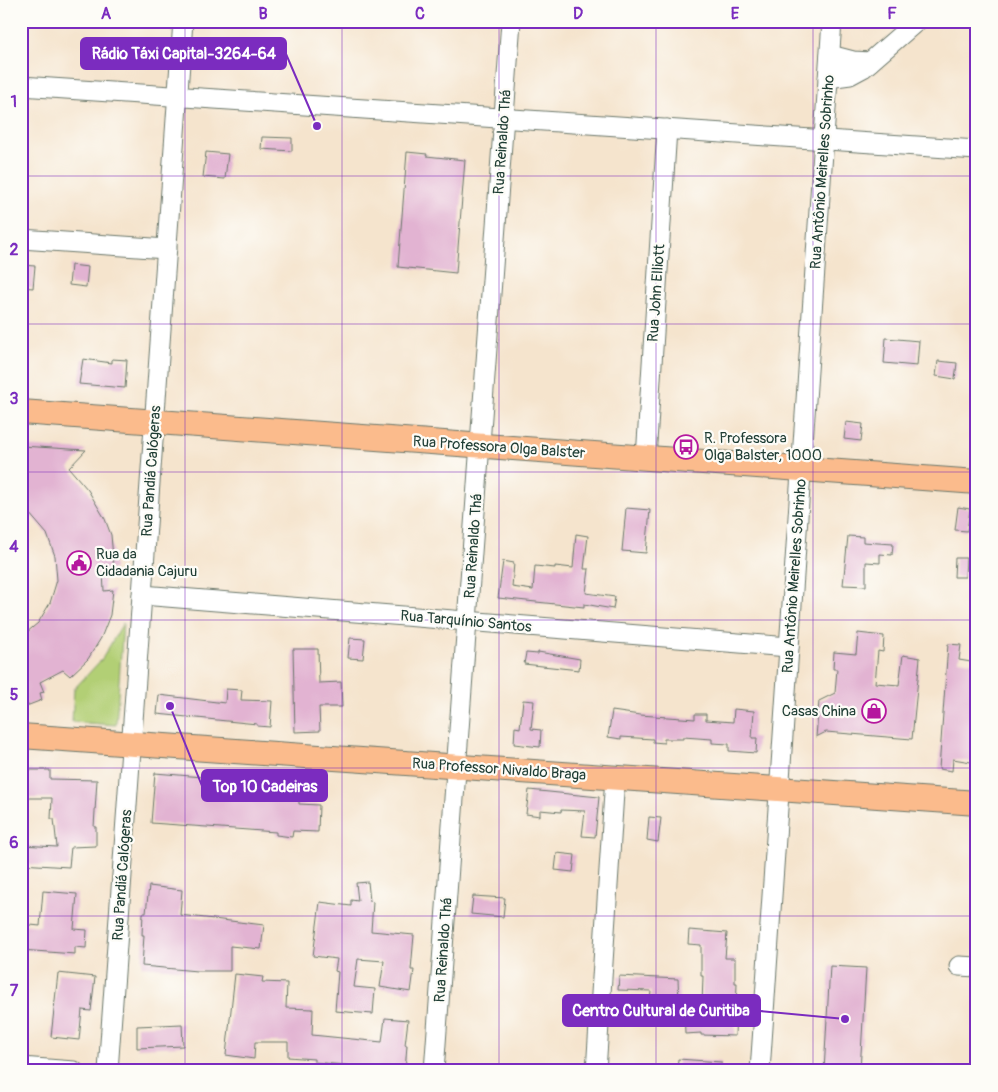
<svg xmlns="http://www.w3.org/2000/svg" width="998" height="1092" font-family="Pangolin,sans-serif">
<rect width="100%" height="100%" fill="#fdfcf7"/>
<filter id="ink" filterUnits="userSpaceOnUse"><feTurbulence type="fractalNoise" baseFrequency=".02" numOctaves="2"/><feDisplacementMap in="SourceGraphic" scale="10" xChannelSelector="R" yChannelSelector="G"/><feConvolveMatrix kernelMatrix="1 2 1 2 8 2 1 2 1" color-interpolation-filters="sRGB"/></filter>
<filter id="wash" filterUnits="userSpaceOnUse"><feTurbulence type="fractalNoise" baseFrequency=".0096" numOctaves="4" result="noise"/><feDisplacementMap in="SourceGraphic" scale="20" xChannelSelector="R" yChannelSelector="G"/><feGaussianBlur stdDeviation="1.12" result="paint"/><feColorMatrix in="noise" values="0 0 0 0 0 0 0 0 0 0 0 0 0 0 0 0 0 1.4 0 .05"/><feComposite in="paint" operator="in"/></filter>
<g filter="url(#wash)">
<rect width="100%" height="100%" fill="#f5e4cd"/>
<!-- green -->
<polygon fill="#b2cf75" stroke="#688654" points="123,623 116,725 72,722 74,689 102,659"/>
<g id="blocks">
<!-- building -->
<g fill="#e2b3d2">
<polygon points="262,137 292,138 292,151 261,149"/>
<polygon points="206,152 228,154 225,179 203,177"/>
<polygon points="407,152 427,154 426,156 465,160 456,273 398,267"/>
<polygon points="21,265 35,266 33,288 21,287"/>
<polygon points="71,265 88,267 86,287 69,285"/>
<polygon points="886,338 919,341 917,366 884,363"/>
<polygon points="83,359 112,363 112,359 127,360 125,388 79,384"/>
<polygon points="938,361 957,363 955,379 936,376"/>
<polygon points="846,422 863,424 861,441 844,439"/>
<polygon points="21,446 86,450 69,468 88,490 105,519 111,535 114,569 103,571 104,591 113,590 110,615 101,638 88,659 70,676 63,670 40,682 44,692 40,693 42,700 21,708 21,637 38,623 50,603 57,580 55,556 47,534 29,513 21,522"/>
<polygon points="958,507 970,509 967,531 955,530"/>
<polygon points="626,508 650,510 646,553 622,551"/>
<polygon points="576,534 588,536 584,569 589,569 586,593 615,597 613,609 584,604 584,607 498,598 503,561 514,563 512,587 533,590 535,566 555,568 555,566 573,568"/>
<polygon points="848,536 863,537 863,542 893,544 892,555 880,554 880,563 866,562 866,586 843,585"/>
<polygon points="955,558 966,558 965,577 954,577"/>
<polygon points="858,633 884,636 883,652 878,651 875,683 899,685 903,655 920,658 912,739 826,732 816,737 819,701 835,693 837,669 833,669 834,652 856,654"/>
<polygon points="350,638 365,639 363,659 348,658"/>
<polygon points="948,644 961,645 959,660 977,663 977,763 953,759 952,771 939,769"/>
<polygon points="293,649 318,649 319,683 341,682 342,707 319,707 320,731 295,732"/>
<polygon points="538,652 580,659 579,670 524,664 526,653 538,654"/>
<polygon points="226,689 242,690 241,700 272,701 270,727 257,726 257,724 157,714 159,695 225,703"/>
<polygon points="523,700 534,701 531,729 541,730 540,747 514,744 515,727 520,728"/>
<polygon points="734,709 754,711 752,738 757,738 756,753 729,751 729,744 712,743 712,739 683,737 683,739 664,739 664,743 653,742 653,739 621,737 621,739 608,737 612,711 640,715 695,719 695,714 706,714 706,720 733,722"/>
<polygon points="21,770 50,770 50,779 97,780 94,827 96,827 96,846 71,847 69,867 21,864 21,845 57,847 54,819 51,819 52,798 21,798"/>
<polygon points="155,773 250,781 249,797 299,799 299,804 319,805 318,832 293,831 292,837 276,835 276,832 151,823"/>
<polygon points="529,790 599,797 595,837 582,836 585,811 561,810 561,812 540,810 540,816 526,814"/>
<polygon points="649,817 661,818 658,842 647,840"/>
<polygon points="557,853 575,855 573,872 555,870"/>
<polygon points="368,882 370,901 373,902 371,931 414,935 411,970 414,970 411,992 380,987 384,961 358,959 354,987 375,989 373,1014 335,1011 338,972 335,971 337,959 313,956 320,902 351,906 351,900 358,901 356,883"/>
<polygon points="149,886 182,890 180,915 264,925 261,949 230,946 230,971 197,971 142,966 144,935 142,935 143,913 146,913"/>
<polygon points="43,891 77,894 74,929 87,930 86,948 75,947 75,954 21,950 21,924 40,926"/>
<polygon points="473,896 505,898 503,917 471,914"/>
<polygon points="689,930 727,933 725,958 735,958 735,983 737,983 735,1036 701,1035 701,1033 685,1034 684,1006 702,1005 703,976 701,976 701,945 688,944"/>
<polygon points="830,966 866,968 860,1071 824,1071"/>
<polygon points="58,973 95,977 91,1011 82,1010 79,1040 51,1037"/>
<polygon points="235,974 263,977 262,982 287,983 286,1008 313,1009 312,1035 382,1042 385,1018 408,1020 405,1045 407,1045 405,1071 314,1062 314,1059 288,1057 288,1042 255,1042 254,1059 226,1055"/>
<polygon points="619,976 678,979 679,1002 650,1001 651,991 618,990"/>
<polygon points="182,1024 183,1046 137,1048 137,1026"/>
<polygon points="678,1059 721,1062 721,1071 677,1071"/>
</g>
</g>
</g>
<g filter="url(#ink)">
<use href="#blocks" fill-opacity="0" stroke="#6a776a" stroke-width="1"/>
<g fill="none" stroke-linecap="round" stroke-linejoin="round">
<!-- minor casing -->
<g stroke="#6a776a" stroke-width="21">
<g id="minor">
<polyline points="830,55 853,61 870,62"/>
<polyline points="828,78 850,75 863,68 917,21"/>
<polyline points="21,86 977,150"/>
<polyline points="21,239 167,249"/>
<polyline points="646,458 667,129"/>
<polyline points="142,595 789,647"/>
<polyline points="959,966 977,967"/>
<polyline points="21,1067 74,1071"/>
<polyline points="108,1071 183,21"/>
<polyline points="434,1071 511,21"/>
<polyline points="596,1071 615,777"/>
<polyline points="760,1071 832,21"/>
</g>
</g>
<!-- major casing -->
<g stroke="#6a776a" stroke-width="26">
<g id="major">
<polyline points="21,412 977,482"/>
<polyline points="21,736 977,803"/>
</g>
</g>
<!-- minor -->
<use href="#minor" stroke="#fff" stroke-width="19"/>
<!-- major -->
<use href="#major" stroke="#fbbb8c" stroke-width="24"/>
</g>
</g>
<!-- grid -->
<path fill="none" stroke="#7b2cbf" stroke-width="1" stroke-opacity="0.55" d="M185,21v1050M342,21v1050M499,21v1050M656,21v1050M813,21v1050M21,176h956M21,324h956M21,472h956M21,620h956M21,768h956M21,916h956"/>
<!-- icons -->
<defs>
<g id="bus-ring" transform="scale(1.25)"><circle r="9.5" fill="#fdfcf7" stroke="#b5179e" stroke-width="1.5"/><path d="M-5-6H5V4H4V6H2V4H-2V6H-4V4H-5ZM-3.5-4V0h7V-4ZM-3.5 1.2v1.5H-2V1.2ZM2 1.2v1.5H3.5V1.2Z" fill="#b5179e"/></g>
<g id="civic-ring" transform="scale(1.25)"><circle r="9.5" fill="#fdfcf7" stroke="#b5179e" stroke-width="1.5"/><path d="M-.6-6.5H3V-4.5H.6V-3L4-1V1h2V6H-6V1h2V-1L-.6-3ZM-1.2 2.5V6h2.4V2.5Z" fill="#b5179e"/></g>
<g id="shop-ring" transform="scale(1.25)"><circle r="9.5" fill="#fdfcf7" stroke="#b5179e" stroke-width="1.5"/><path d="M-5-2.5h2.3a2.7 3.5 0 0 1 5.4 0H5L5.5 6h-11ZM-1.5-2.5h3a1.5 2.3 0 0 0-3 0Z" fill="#b5179e"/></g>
</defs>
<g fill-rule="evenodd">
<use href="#bus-ring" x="686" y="447"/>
<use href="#civic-ring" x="79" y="563"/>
<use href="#shop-ring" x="874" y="711"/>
</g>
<g text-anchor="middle" stroke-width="4.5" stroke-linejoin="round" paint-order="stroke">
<!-- street labels -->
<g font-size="15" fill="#1f3d34" stroke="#fdfcf7">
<text transform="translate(502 142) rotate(-86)" y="5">Rua Reinaldo Thá</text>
<text transform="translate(822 172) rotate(-86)" y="5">Rua Antônio Meirelles Sobrinho</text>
<text transform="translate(656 293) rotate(-86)" y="5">Rua John Elliott</text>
<text transform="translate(499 447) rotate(4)" y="5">Rua Professora Olga Balster</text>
<text transform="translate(151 471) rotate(-86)" y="5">Rua Pandiá Calógeras</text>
<text transform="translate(473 546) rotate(-86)" y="5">Rua Reinaldo Thá</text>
<text transform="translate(794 576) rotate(-86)" y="5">Rua Antônio Meirelles Sobrinho</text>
<text transform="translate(466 621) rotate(5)" y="5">Rua Tarquínio Santos</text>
<text transform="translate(499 769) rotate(4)" y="5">Rua Professor Nivaldo Braga</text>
<text transform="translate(122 875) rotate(-86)" y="5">Rua Pandiá Calógeras</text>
<text transform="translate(443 950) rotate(-86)" y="5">Rua Reinaldo Thá</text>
</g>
<!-- poi labels -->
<g font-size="15" fill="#1f3d34" stroke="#fdfcf7" text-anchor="start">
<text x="704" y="443">R. Professora<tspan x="704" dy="17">Olga Balster, 1000</tspan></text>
<text x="96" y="559">Rua da<tspan x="96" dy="17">Cidadania Cajuru</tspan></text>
<text x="856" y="716" text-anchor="end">Casas China</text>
</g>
</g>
<!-- callouts -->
<path fill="none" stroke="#7b2cbf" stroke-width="2" d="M317 126L286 54M170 706L202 786M845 1019L760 1011"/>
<g fill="#7b2cbf" stroke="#fdfcf7" stroke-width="2">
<circle cx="317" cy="126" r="5"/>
<circle cx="170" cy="706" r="5"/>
<circle cx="845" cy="1019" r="5"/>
</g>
<g fill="#7b2cbf" stroke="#7b2cbf" stroke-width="2">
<rect x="81" y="38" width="205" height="31" rx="5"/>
<rect x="202" y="770" width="125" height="31" rx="5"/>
<rect x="563" y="995" width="197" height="31" rx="5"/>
</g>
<g font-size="16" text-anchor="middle" font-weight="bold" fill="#fff">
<text x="184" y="59">Rádio Táxi Capital-3264-64</text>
<text x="265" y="792">Top 10 Cadeiras</text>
<text x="661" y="1016">Centro Cultural de Curitiba</text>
</g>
<!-- margin -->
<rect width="998" height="1092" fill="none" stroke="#fdfcf7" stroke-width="55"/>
<rect x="28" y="28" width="942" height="1036" fill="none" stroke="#7b2cbf" stroke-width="2"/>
<g font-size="16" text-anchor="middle" font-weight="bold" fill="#7b2cbf">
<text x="106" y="19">A</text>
<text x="263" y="19">B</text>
<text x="420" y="19">C</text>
<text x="578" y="19">D</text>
<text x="735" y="19">E</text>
<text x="892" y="19">F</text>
<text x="14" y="107">1</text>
<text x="14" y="255">2</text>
<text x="14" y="404">3</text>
<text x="14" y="552">4</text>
<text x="14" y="700">5</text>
<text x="14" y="848">6</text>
<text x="14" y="996">7</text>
</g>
</svg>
